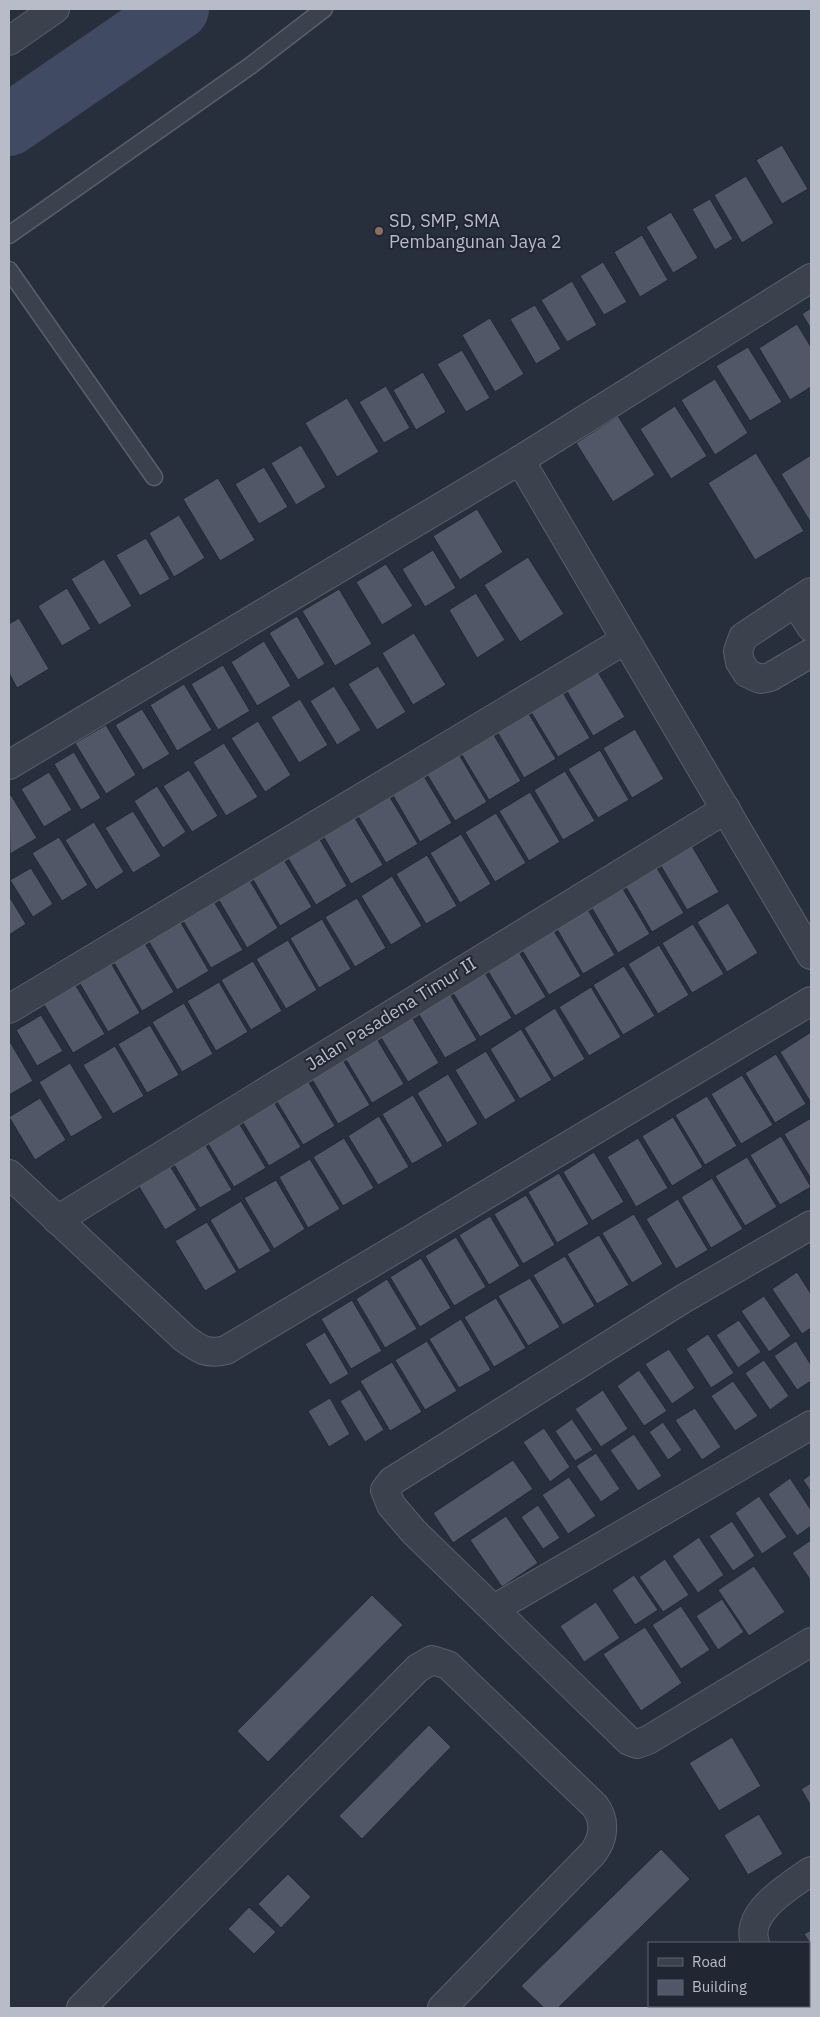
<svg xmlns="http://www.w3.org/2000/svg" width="820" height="2017" font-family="'IBM Plex Sans',sans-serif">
<rect width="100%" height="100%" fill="#282f3c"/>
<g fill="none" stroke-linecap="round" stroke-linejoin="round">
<!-- river -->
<polyline stroke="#404b63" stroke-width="62" points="9,125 178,9"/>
</g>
<!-- building -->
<g fill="#515767" stroke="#222834">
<polygon points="782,145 808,189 782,204 756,160"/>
<polygon points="746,176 774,223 742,243 714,195"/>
<polygon points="710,199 733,239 715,250 692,209"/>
<polygon points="671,212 698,258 673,273 646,227"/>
<polygon points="642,235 668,280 640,297 614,252"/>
<polygon points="603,262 627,302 604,315 580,276"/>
<polygon points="572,281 597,325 567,342 541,300"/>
<polygon points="535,305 561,349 536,364 510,319"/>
<polygon points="811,308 811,329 802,314"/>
<polygon points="490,318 524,374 495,392 462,335"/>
<polygon points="797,324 811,347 811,387 790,400 759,348"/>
<polygon points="748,347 782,402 750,421 716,366"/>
<polygon points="462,350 490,398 466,412 437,364"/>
<polygon points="423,372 446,412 416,430 393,390"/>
<polygon points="715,379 748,433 715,455 681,400"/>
<polygon points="386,386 410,428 384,443 359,402"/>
<polygon points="347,398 379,452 337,477 305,423"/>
<polygon points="675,406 707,456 671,479 640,429"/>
<polygon points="618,416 655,475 613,502 576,443"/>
<polygon points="301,445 326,487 296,505 271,463"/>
<polygon points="756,453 804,531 755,560 708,483"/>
<polygon points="811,455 811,523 781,474"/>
<polygon points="264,467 288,507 259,524 235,484"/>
<polygon points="218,478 255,540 220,561 183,499"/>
<polygon points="477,509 503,552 460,580 433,536"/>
<polygon points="179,515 205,558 174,577 149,533"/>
<polygon points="146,538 170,579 140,596 116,555"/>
<polygon points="433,550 456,588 425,607 402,569"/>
<polygon points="528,557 564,614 520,642 484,585"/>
<polygon points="104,559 132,606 99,625 71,579"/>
<polygon points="386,564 413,606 382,625 356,582"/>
<polygon points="67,588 91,629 62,646 38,606"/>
<polygon points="339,589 372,644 335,666 302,611"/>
<polygon points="476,593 505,640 477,658 449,610"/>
<polygon points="297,616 325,664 298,680 269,633"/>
<polygon points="19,618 49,669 17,688 9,673 9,624"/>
<polygon points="414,633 446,685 413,705 382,653"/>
<polygon points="264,641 291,686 257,706 231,662"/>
<polygon points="223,665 250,711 218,730 191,684"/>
<polygon points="378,666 406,712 377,730 348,684"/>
<polygon points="595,667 625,717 593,736 564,686"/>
<polygon points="184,684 212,730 177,751 150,705"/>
<polygon points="334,686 361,730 337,745 310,701"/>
<polygon points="560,688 590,738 558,757 528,707"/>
<polygon points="300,699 328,745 299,763 271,717"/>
<polygon points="142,709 170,754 143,770 115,725"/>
<polygon points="526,709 556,759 524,778 495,728"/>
<polygon points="258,721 291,775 265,792 231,738"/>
<polygon points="106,725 136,775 106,794 75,743"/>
<polygon points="635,729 664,779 632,798 603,748"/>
<polygon points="491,730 521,781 489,800 459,750"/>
<polygon points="224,743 258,797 226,816 193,762"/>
<polygon points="600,750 629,800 598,818 568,769"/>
<polygon points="457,751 487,802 455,821 425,771"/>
<polygon points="74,752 101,798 81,810 54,764"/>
<polygon points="189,770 218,816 192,832 163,786"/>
<polygon points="565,771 595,821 563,840 534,790"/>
<polygon points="49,772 72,810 44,827 21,789"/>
<polygon points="422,773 452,823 420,842 391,792"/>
<polygon points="157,786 186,832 163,848 134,801"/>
<polygon points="530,792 560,842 529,861 499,811"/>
<polygon points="388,794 418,844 386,863 356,813"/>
<polygon points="11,795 37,838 10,854 9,796"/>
<polygon points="133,811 161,856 133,873 105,828"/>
<polygon points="496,813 526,863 495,882 465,832"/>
<polygon points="353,815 383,865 351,884 322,834"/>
<polygon points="94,822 124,872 96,890 65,840"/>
<polygon points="461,834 491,884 460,903 430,853"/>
<polygon points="318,836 347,886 316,905 286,855"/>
<polygon points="59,837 88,885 62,901 32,853"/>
<polygon points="689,841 719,892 687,910 658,861"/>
<polygon points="427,855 457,906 426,924 396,874"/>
<polygon points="283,858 312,907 280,926 251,876"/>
<polygon points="654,863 684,913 652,932 623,882"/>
<polygon points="31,868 53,904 33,917 10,880"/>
<polygon points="392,876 422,926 391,945 361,896"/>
<polygon points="249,879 278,928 247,948 217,897"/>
<polygon points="620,884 650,934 618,953 589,903"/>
<polygon points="9,896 26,924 9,935"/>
<polygon points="357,898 386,948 355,967 325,917"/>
<polygon points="213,900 243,950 211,968 182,919"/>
<polygon points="728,903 758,953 727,972 697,922"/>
<polygon points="585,905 615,955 583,974 554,924"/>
<polygon points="322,919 351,969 319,988 290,938"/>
<polygon points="180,921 209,971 177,990 148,940"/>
<polygon points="693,924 724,974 692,993 662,943"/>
<polygon points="551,926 581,976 549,995 519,945"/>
<polygon points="288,940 317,990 286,1009 256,959"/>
<polygon points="144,942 174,992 142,1011 113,961"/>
<polygon points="659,945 689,995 658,1014 628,964"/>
<polygon points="516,947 546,997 515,1016 485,966"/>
<polygon points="253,961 282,1011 251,1030 221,980"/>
<polygon points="111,963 140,1013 108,1032 79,982"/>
<polygon points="624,966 655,1016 623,1035 593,985"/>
<polygon points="482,968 512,1018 480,1037 450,988"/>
<polygon points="219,982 248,1032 216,1051 187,1001"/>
<polygon points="75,984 105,1034 73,1053 43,1003"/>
<polygon points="591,987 621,1037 589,1056 559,1007"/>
<polygon points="447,989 477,1040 445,1058 415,1008"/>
<polygon points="184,1003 213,1054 182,1072 152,1022"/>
<polygon points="555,1008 585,1059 554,1078 524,1028"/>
<polygon points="409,1012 439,1063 408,1082 377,1031"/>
<polygon points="41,1015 63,1051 37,1066 16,1030"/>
<polygon points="150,1025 179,1075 147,1093 118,1044"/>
<polygon points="521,1029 552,1080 520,1099 490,1049"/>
<polygon points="811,1032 811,1100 810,1101 780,1052"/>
<polygon points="374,1034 404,1084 372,1103 342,1053"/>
<polygon points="9,1040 33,1081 9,1095"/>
<polygon points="115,1046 144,1096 113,1114 83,1065"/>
<polygon points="486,1051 516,1101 485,1120 455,1070"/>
<polygon points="776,1054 806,1104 775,1123 745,1073"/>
<polygon points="340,1055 370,1105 338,1124 309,1074"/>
<polygon points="70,1063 103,1118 71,1137 39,1082"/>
<polygon points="448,1074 478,1124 447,1143 417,1093"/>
<polygon points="742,1075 773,1125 741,1144 711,1094"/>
<polygon points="305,1076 335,1126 303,1145 273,1095"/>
<polygon points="413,1095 443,1146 412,1164 382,1114"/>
<polygon points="707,1096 737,1146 705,1165 675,1115"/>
<polygon points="271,1097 301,1147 269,1166 239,1116"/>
<polygon points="40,1098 66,1140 35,1160 9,1117"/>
<polygon points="379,1116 409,1167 378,1185 348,1136"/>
<polygon points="673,1117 703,1167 672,1186 642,1136"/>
<polygon points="236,1118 266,1168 234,1187 204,1137"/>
<polygon points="811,1118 811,1179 784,1134"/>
<polygon points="781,1136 811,1187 780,1205 750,1155"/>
<polygon points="344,1138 374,1188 343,1206 313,1157"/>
<polygon points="638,1138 668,1188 636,1207 607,1157"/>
<polygon points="202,1139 232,1190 200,1208 170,1158"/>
<polygon points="594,1152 624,1202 592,1221 563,1172"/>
<polygon points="747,1157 777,1207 745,1226 715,1176"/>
<polygon points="310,1159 340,1209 308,1228 279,1177"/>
<polygon points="167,1161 197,1210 165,1230 135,1180"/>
<polygon points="559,1173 589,1224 557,1243 528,1192"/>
<polygon points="712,1178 743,1229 711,1248 681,1197"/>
<polygon points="276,1180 305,1229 274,1249 244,1198"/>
<polygon points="526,1195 555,1245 523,1264 494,1214"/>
<polygon points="678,1199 708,1250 676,1269 646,1219"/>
<polygon points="241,1201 271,1251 239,1270 210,1220"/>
<polygon points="634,1214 663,1264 632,1283 602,1233"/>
<polygon points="490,1216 520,1266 489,1285 459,1235"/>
<polygon points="207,1222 237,1272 205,1291 175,1241"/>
<polygon points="599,1235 629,1285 597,1304 567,1254"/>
<polygon points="456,1237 486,1287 454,1306 425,1256"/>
<polygon points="565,1256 595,1306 563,1325 533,1275"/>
<polygon points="421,1258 451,1308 420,1327 390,1277"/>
<polygon points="797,1272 811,1294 811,1328 802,1334 772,1289"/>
<polygon points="530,1278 560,1327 528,1346 498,1296"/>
<polygon points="387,1279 417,1329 385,1348 356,1299"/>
<polygon points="764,1296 791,1336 769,1352 741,1311"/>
<polygon points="496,1298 526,1348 494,1367 464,1317"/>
<polygon points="352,1300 382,1351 351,1369 321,1319"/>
<polygon points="461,1319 491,1370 459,1388 429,1339"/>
<polygon points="739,1320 761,1352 738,1368 716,1335"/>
<polygon points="325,1332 349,1374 330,1385 305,1344"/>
<polygon points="708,1334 734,1373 711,1388 686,1349"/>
<polygon points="427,1341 457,1391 425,1410 395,1360"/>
<polygon points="796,1341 811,1365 811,1381 797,1390 774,1356"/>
<polygon points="669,1349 695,1388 672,1404 645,1364"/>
<polygon points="764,1360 789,1396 770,1410 745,1373"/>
<polygon points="392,1362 422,1412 390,1431 360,1381"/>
<polygon points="639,1370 667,1411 644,1426 617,1386"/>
<polygon points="733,1381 758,1416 735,1431 711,1396"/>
<polygon points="360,1389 384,1430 365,1442 340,1401"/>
<polygon points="603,1390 628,1429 601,1447 575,1409"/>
<polygon points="330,1398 350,1434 329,1447 308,1411"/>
<polygon points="695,1408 721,1447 702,1460 675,1420"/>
<polygon points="572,1419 593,1450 575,1461 555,1431"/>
<polygon points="663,1422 682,1450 668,1460 649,1432"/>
<polygon points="544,1428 570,1467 550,1482 523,1442"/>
<polygon points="634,1434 662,1476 638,1491 610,1450"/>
<polygon points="596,1453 620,1489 601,1502 576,1466"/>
<polygon points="513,1460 533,1489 453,1543 433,1513"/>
<polygon points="811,1474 811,1492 803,1480"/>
<polygon points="569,1477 596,1516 568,1534 542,1495"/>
<polygon points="790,1478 811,1510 811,1526 797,1536 768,1494"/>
<polygon points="759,1496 787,1537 762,1554 735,1513"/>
<polygon points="538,1505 560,1538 543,1549 521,1517"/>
<polygon points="506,1516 538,1563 502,1587 470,1540"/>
<polygon points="732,1521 755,1556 733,1571 709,1536"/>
<polygon points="699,1537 724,1575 698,1593 672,1556"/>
<polygon points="811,1540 811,1581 792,1553"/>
<polygon points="665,1559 689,1595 663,1612 639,1577"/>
<polygon points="754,1566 785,1612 749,1636 718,1590"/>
<polygon points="634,1575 658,1610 635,1625 612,1590"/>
<polygon points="372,1595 403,1625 268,1762 237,1731"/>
<polygon points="722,1599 744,1632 718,1650 696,1616"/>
<polygon points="596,1602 620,1638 584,1662 560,1626"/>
<polygon points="681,1606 710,1650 681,1669 652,1625"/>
<polygon points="645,1627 682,1683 641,1711 603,1654"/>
<polygon points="429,1725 451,1747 362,1839 339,1816"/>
<polygon points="732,1737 761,1786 719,1811 689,1763"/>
<polygon points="811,1783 811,1806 801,1789"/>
<polygon points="759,1814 783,1854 748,1875 724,1835"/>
<polygon points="661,1849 690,1879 558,2008 544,2008 521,1986"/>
<polygon points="288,1874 311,1897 281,1928 258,1904"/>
<polygon points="249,1907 276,1932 254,1954 228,1929"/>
<polygon points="811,1930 811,1945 804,1934"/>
</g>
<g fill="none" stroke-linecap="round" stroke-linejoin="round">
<!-- service casing -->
<g stroke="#595f6b" stroke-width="19">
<g id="service">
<polyline points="9,235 250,66 324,9"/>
<polyline points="9,270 154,477"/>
</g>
</g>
<!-- minor casing -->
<g stroke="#595f6b" stroke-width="30">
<g id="minor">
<polyline points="9,41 55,9"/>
<polyline points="520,460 811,955"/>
<polyline points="811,592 743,637 738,651 740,662 747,673 760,679 770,677 811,653"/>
<polyline points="795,602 811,627"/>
<polyline points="9,765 520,460 811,278"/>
<polyline points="9,1009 625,640"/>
<path d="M9,1174l175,164c15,11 23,17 42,12l585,-349"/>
<polyline points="57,1220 726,809"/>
<polyline points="811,1225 683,1299 392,1481 385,1490 391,1505 414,1532 629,1741 637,1744 648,1740 811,1642"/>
<polyline points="494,1609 811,1425"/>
<path d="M755,1943c-11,-31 35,-57 56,-72"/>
<polyline points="788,2006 789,2008"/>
<path d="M81,2008l337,-340 14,-8 16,5 147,141c11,15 9,32 -2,47l-151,155"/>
</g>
</g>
<!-- service -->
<use href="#service" stroke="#3b414d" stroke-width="16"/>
<!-- minor -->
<use href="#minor" stroke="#3b414d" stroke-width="28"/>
</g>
<!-- markers -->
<circle fill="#8d6e63" stroke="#202632" stroke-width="2" cx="379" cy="231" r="5"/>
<g text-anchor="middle" stroke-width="4" stroke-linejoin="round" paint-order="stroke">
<!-- poi labels -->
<g font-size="18" fill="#b8bcc8" stroke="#202632" text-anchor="start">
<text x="389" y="227">SD, SMP, SMA<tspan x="389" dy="21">Pembangunan Jaya 2</tspan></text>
</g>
<!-- street labels -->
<g font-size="18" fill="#b8bcc8" stroke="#202632">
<text transform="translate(391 1014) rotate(-32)" y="6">Jalan Pasadena Timur II</text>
</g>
</g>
<!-- border -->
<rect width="820" height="2017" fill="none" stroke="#b8bcc8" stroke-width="20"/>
<!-- legend -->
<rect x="648" y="1942" width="162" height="65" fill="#202632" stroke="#5d626e"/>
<rect x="658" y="1958" width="25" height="8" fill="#3b414d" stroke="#5d626e"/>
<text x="692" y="1967" font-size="15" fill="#b8bcc8">Road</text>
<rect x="658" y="1980" width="25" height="15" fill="#515767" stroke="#5d626e"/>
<text x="692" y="1992" font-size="15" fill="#b8bcc8">Building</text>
</svg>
